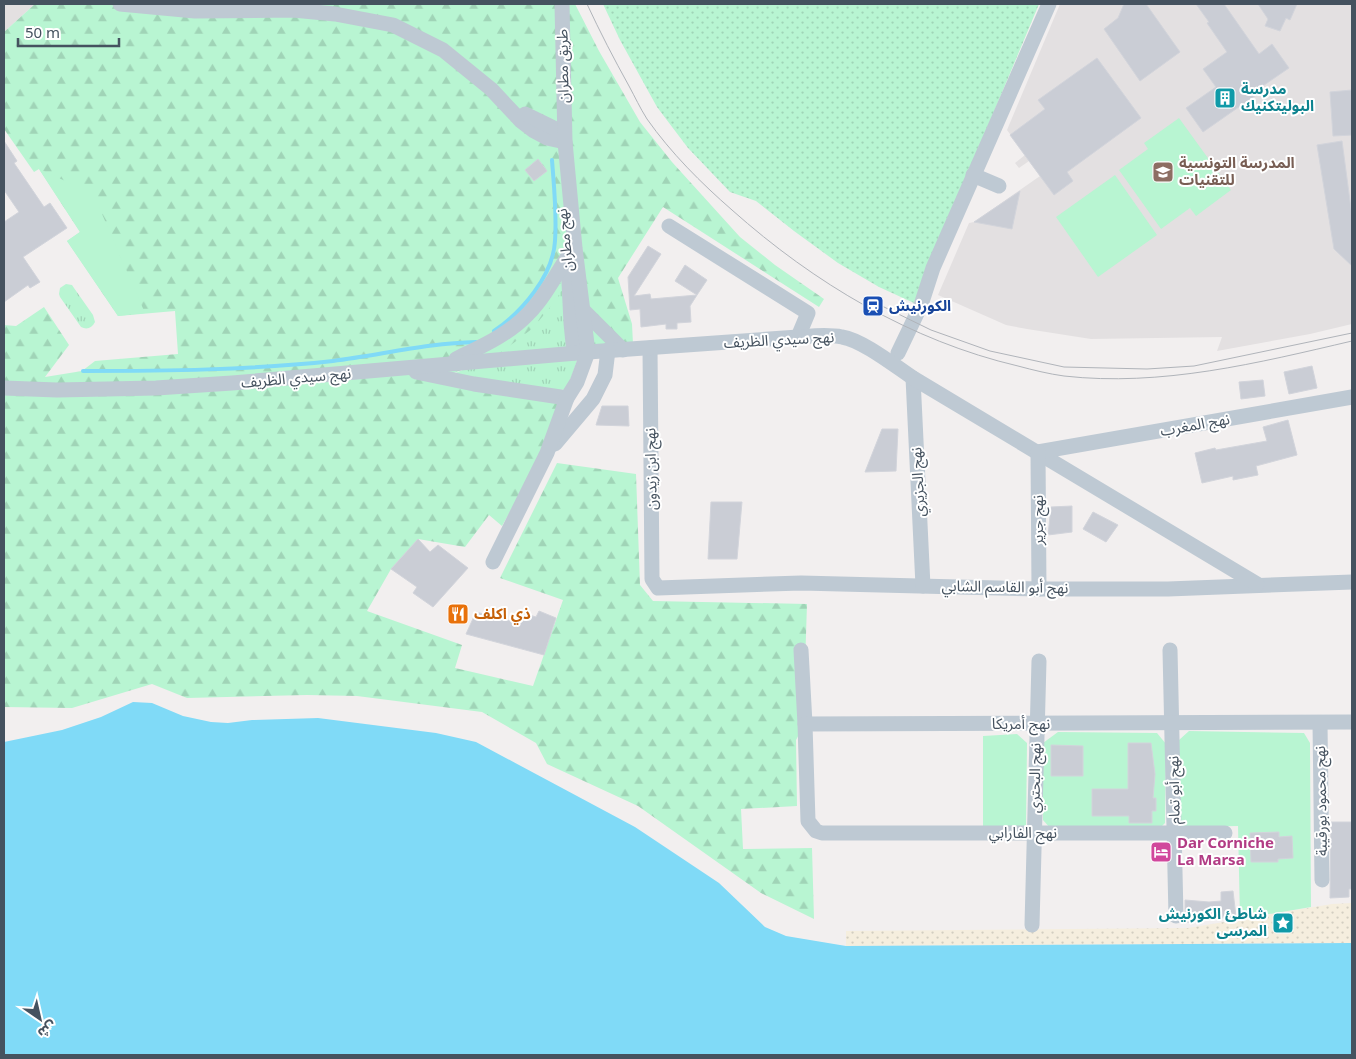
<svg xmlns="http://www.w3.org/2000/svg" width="1356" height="1059" font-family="'Noto Sans','Noto Sans Arabic',sans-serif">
<defs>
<pattern id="grass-tufts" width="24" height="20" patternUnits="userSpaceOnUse" patternTransform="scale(1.25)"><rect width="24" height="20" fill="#b8f5d2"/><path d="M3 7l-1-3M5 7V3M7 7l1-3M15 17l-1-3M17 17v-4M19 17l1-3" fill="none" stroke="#a0d4b7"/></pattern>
<pattern id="forest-firs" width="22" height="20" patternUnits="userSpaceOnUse" patternTransform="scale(1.25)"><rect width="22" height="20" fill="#b8f5d2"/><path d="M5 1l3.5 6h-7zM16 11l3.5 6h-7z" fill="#a0d4b7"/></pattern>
<pattern id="sand-dots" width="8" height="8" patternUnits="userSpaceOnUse" patternTransform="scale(1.25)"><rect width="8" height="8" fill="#f5eede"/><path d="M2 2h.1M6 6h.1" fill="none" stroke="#d3cec1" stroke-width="1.8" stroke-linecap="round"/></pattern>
<pattern id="park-dots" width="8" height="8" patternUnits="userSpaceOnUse" patternTransform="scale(1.25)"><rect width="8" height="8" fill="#b8f5d2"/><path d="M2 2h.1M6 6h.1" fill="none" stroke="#a0d4b7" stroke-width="1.8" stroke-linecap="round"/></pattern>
</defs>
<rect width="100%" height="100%" fill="#f2efef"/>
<!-- education -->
<g fill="#e3e0e1">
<polygon points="4,4 35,4 4,32"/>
<polygon points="1060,4 1352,4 1352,324 1310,334 1217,351 1222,337 1091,339 1027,329 1006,325 938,295 969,223 974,222 1040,176 1029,161 1019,168 1015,163 1025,155 1007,130"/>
</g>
<!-- grass -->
<g fill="url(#grass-tufts)">
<polygon points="572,270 633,344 577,361 567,389 554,391 453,374 498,355"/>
<path d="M66,284l6,1 2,3 19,27 2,7c-3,6 -8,8 -14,5l-21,-30 -1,-3 1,-6z"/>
</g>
<!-- forest -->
<polygon fill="url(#forest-firs)" points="35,4 575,4 599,51 640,122 672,162 740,237 775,265 824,299 819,307 663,207 618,278 632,324 633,344 606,337 591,322 572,271 556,300 533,328 498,355 454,373 554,391 567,389 543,453 502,526 489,515 465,547 418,539 391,569 367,611 462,645 455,668 533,686 563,600 500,578 557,463 636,474 640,585 653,601 807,604 803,727 796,740 797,806 741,809 743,849 812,848 814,919 761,893 638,806 547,764 536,743 482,712 357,696 307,695 187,698 152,684 72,708 4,707 4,325 16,326 44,307 69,345 45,377 82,371 95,361 178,354 175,311 118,316 67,241 80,232 39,169 34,172 4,129 4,32"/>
<!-- sand -->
<polygon fill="url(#sand-dots)" points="1352,903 1352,943 846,946 846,931 1188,928 1332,904"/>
<!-- park -->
<polygon fill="url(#park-dots)" points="603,4 1039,4 914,303 879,287 838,263 794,231 756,201 730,192 688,148 657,107 620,40"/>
<!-- garden -->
<g fill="#b8f5d2">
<polygon points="1179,118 1231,190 1196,216 1190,208 1161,229 1119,170 1148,149 1144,143"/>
<polygon points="39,169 72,184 99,207 145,313 118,316 67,241 80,232"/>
<polygon points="1115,175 1157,235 1098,277 1056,217"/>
<polygon points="1189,731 1304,733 1310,743 1311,907 1240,919 1238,826 1183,827 1179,821 1179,740"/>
<polygon points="1058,732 1157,733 1166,744 1165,823 1158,830 1051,829 1043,820 1043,743"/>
<polygon points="1017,734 1027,743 1026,828 983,828 983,736"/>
</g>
<!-- water -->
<polygon fill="#80daf7" points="133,702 152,703 183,716 211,722 228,723 252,720 318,718 436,733 476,742 635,827 719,883 765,927 786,936 846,946 1352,943 1352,1055 4,1055 4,742 62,730 101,717"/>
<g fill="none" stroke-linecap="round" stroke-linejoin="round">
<!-- stream -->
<g stroke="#80daf7" stroke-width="4">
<path d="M494,331c28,-19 59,-55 61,-90 2,-27 -1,-54 -3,-81"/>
<path d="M83,371c83,0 167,-1 250,-10 48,-6 95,-18 143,-19"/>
</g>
</g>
<!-- building -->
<g fill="#cacdd5" stroke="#d2d4db">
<polygon points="1124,4 1146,4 1180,52 1140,81 1104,29 1118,18"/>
<polygon points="1196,4 1224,4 1259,54 1272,44 1289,68 1254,92 1256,95 1203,132 1186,108 1216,87 1203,69 1227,52 1207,23 1209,22"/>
<polygon points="1258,4 1297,4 1290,20 1286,18 1280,31 1265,26 1268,19"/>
<polygon points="1097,58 1141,118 1067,172 1073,181 1054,195 1010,135 1045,109 1038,100"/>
<polygon points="1352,90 1352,135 1333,136 1330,92"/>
<polygon points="4,141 17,161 14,163 44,207 50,203 67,228 23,257 40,282 30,288 28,285 4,302 4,222 19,212 4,190"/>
<polygon points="1342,141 1352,216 1352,266 1334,249 1317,145"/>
<polygon points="538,159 547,171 534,181 525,170"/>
<polygon points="1020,191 1012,229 974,222"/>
<polygon points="648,246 661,254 634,296 650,294 651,299 697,295 690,306 691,322 677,323 677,329 666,329 666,324 641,327 640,309 630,310 628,277"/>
<polygon points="685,265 707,280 697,295 675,281"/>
<polygon points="1312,366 1317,388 1289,394 1284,372"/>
<polygon points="1263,380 1265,396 1241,399 1239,382"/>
<polygon points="602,406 628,406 629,426 596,425"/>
<polygon points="1288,420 1297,455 1256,466 1258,475 1233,480 1233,476 1202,483 1195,453 1215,448 1216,450 1267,441 1263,427"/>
<polygon points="882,429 898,429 896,471 865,472"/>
<polygon points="711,502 742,502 737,559 708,559"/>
<polygon points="1072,506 1072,532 1048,535 1051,507"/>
<polygon points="1093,512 1118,525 1106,542 1083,529"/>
<polygon points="418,539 430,552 438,545 468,568 433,607 413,593 417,587 391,569"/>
<polygon points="539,611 556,618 544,655 466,634 476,612 515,622 520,612 536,617"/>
<polygon points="1128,743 1151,743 1155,774 1153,798 1156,798 1156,811 1152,811 1152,823 1129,823 1129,816 1092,816 1092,789 1128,789"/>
<polygon points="1051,745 1083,746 1083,776 1051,776"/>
<polygon points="1331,822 1352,822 1352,889 1349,889 1349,897 1330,898"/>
<polygon points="1279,832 1279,837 1292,836 1293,858 1278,859 1278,862 1251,862 1250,833"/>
<polygon points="1233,891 1236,917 1209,919 1209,920 1183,923 1185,916 1185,900 1209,902 1221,901 1221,892"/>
</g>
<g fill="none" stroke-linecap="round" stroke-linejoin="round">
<!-- minor -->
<g stroke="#bec9d3" stroke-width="15">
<polyline points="120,4 195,11 293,10 335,14 393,25 443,50 491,89 521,121 534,131 547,138 565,142"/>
<polyline points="525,114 564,133"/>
<polyline points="973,175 999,186"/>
<polyline points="669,226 808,313 798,337"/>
<polyline points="568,262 571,323 574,353"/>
<polyline points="584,311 623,350"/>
<polyline points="650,348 652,579 658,588 801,583 1039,589 1168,589 1352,582"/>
<polyline points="898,353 921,305 933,268 1049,4"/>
<path d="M456,359c26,-13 52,-24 72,-45 16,-16 28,-39 40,-58"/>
<polyline points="416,372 474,384 567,398"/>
<polyline points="913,378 923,586"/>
<path d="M4,388l53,2 99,-2 76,-5 356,-31 210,-15c15,-1 29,-3 44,0 20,3 53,29 71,41l344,206"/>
<polyline points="555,444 593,399 605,375 608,350"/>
<polyline points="1038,452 1352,397"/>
<polyline points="1038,452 1039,589"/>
<polyline points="493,562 547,453 567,398 577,382 588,352 575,248 565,142 562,4"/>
<polyline points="801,650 805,724"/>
<polyline points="1170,650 1176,916"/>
<polyline points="1320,723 1322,880"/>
<polyline points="1225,833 822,833 816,831 808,821 805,724 1352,722"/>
<polyline points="1032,925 1039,661"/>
</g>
<!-- tram -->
<g stroke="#b0b4ba" stroke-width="1">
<path d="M587,4c13,28 27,55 42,82 6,11 11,22 18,33 24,34 54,64 85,91 82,73 179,131 286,156 15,4 31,8 46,10 97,11 194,-13 288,-35"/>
<polyline points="882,306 931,330 990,351 1064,367 1147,369 1194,366 1352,333"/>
</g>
</g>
<!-- icons -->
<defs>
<g id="building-square" transform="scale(1.125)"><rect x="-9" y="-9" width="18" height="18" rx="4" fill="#0f9aa8" stroke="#fff"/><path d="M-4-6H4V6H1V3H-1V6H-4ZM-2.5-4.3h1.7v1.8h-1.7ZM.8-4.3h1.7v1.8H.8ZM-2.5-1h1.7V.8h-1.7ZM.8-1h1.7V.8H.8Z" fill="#fff"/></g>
<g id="university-square" transform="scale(1.125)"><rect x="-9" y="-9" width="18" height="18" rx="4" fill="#8d6e63" stroke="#fff"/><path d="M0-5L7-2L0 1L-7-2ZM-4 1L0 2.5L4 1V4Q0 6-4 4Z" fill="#fff"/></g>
<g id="station-square" transform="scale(1.125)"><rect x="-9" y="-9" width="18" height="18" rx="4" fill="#1a4fb4" stroke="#fff"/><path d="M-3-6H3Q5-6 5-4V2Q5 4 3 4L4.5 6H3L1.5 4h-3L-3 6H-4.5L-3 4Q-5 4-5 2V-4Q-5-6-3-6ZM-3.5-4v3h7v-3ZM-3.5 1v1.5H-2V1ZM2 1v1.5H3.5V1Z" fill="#fff"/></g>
<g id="restaurant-square" transform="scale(1.125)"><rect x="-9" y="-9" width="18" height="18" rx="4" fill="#e8710a" stroke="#fff"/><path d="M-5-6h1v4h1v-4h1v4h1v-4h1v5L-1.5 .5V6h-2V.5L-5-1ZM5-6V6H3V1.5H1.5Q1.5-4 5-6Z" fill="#fff"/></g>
<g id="hotel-square" transform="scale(1.125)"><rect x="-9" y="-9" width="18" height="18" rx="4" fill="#d1479c" stroke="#fff"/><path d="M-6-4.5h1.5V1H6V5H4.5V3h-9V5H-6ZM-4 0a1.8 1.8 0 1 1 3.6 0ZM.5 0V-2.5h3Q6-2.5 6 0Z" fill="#fff"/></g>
<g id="sight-square" transform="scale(1.125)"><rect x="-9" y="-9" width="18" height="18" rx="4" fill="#0f9aa8" stroke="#fff"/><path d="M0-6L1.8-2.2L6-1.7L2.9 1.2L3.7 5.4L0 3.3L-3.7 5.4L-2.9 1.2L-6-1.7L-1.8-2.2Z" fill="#fff"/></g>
</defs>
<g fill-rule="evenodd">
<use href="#building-square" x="1225" y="98"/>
<use href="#university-square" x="1163" y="172"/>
<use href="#station-square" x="873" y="306"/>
<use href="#restaurant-square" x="458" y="614"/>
<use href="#hotel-square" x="1161" y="852"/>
<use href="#sight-square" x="1283" y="923"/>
</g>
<g text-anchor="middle" stroke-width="4" stroke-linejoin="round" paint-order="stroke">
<!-- street labels -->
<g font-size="15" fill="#45525f" stroke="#fff">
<text transform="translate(563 66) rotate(-91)" y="5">طريق مطران</text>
<text transform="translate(565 240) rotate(-96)" y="5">نهج مطران</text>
<text transform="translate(779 340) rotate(-3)" y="5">نهج سيدي الظريف</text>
<text transform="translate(296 378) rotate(-5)" y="5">نهج سيدي الظريف</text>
<text transform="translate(1195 425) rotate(-10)" y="5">نهج المغرب</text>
<text transform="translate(651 469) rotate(-91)" y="5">نهج ابن زيدون</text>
<text transform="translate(918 482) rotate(-93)" y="5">نهج الجزيري</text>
<text transform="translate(1038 520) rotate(-90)" y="5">نهج جرير</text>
<text transform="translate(1005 587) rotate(1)" y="5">نهج أبو القاسم الشابي</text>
<text x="1021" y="729">نهج أمريكا</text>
<text transform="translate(1035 778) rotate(-89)" y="5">نهج البحتري</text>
<text transform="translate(1174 790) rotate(-91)" y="5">نهج أبو تمام</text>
<text transform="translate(1321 801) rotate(-91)" y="5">نهج محمود بورقيبة</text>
<text x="1023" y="838">نهج الفارابي</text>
</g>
<!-- culture labels -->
<g font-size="15" font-weight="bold" fill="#0d838f" stroke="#fff" text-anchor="start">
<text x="1241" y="94">مدرسة<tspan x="1241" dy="17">البوليتكنيك</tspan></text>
<text x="1267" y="919" text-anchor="end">شاطئ الكورنيش<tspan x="1267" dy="17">المرسى</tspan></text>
</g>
<!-- education labels -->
<g font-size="15" font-weight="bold" fill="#785e54" stroke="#fff" text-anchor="start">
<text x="1179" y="168">المدرسة التونسية<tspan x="1179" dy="17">للتقنيات</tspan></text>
</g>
<!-- transit labels -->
<g font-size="15" font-weight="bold" fill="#164399" stroke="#fff" text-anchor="start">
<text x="889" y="311">الكورنيش</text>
</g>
<!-- food labels -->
<g font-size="15" font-weight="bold" fill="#c56008" stroke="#fff" text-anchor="start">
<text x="474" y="619">ذي اكلف</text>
</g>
<!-- hotel labels -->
<g font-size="15" font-weight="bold" fill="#b23c85" stroke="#fff" text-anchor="start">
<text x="1177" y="848">Dar Corniche<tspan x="1177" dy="17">La Marsa</tspan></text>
</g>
</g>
<!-- border -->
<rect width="1356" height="1059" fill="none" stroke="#45525f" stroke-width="10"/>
<!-- north arrow -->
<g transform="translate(40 1019) rotate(146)" stroke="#ffffff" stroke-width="4" paint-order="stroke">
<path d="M0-4L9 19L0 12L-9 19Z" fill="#45525f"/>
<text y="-8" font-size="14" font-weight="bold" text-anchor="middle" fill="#45525f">ش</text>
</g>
<!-- scale -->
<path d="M18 38v8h101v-8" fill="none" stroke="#45525f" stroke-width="2.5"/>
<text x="25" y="38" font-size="15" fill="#45525f" stroke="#ffffff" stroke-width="4" paint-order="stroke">50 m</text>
</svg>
